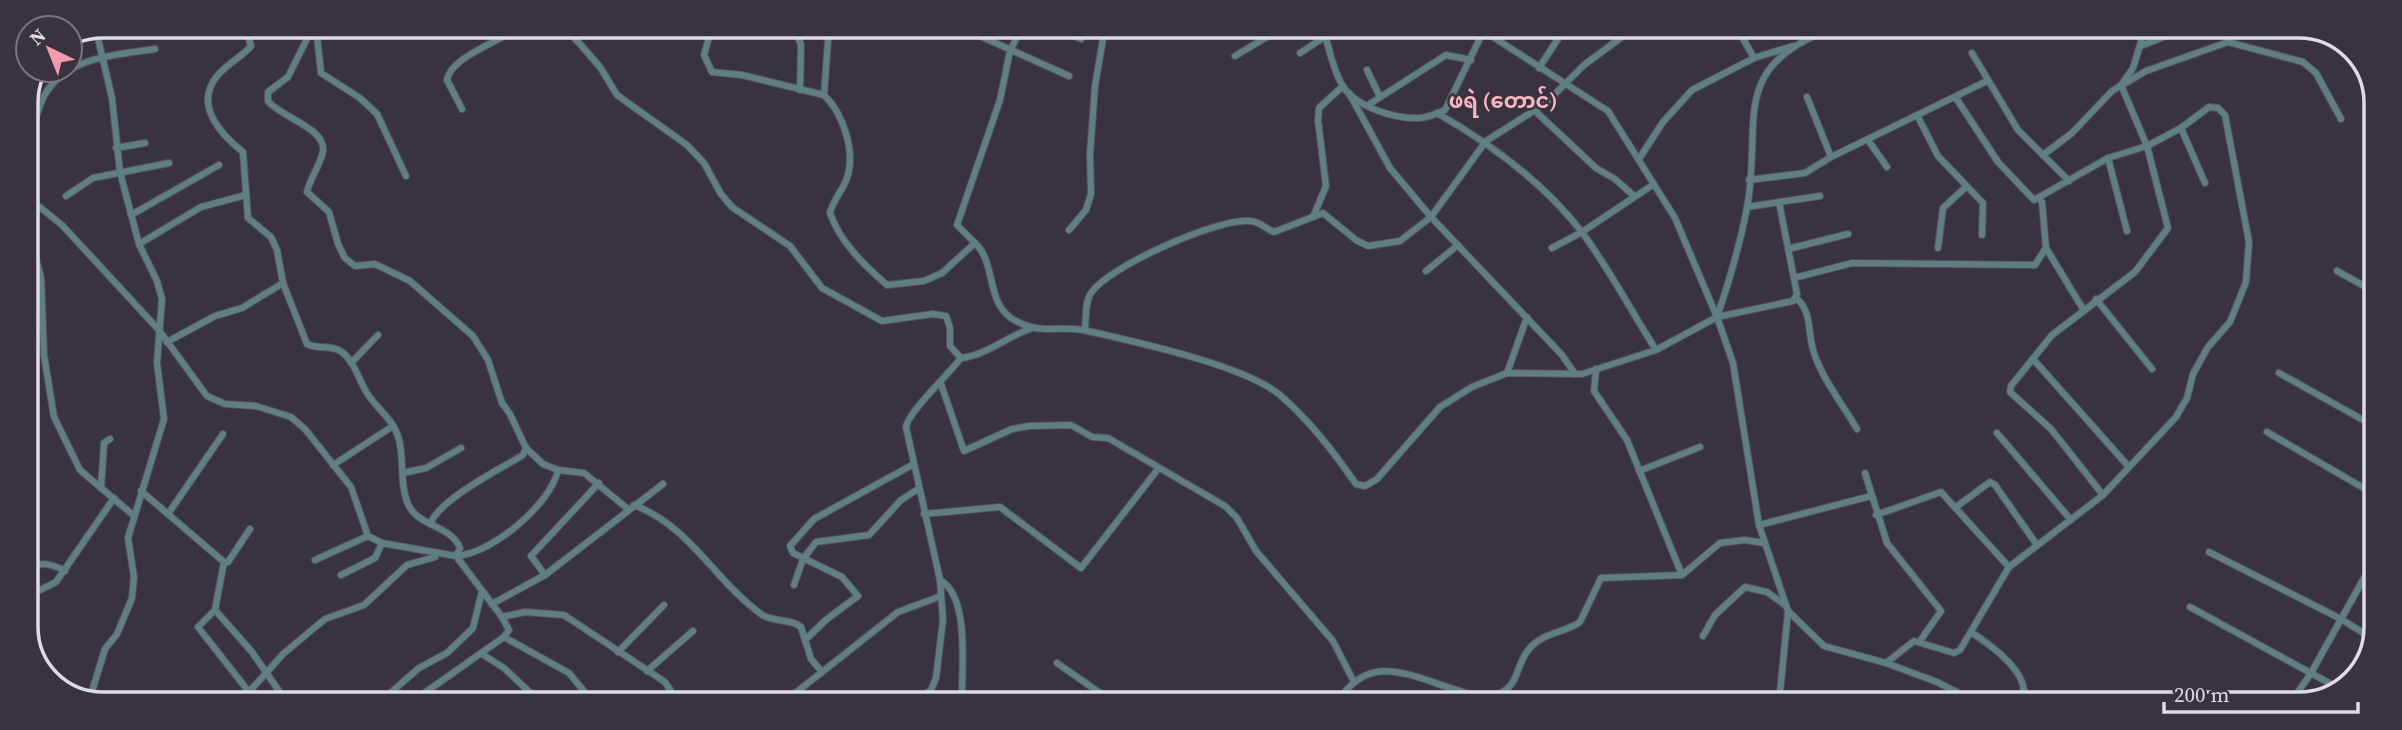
<svg xmlns="http://www.w3.org/2000/svg" width="2402" height="730" font-family="'Source Serif 4','Noto Sans Myanmar',serif">
<rect width="100%" height="100%" fill="#38333e"/>
<g fill="none" stroke-linecap="round" stroke-linejoin="round">
<!-- street casing -->
<g stroke="#56515c" stroke-width="8">
<g id="street">
<path d="M313,27l-25,50 -20,15v9c12,16 58,27 55,50 -2,13 -13,27 -16,41l22,20 9,32 7,14 10,8 20,-2 35,17 63,55 15,24 14,43 8,11 16,34 17,16 15,6 26,3 44,36"/>
<polyline points="316,27 321,73 360,98 377,114 406,176"/>
<path d="M565,27l35,40 17,28 70,50 17,18 17,31 11,13 58,39 32,42 60,33 51,-7 13,2 4,12v18l11,12c26,-3 45,-21 69,-29"/>
<path d="M712,27l-8,28 8,17 30,3 82,20c19,18 32,57 23,83 -4,12 -14,22 -17,35 10,29 34,52 57,72l37,-4 18,-8 33,-30c21,19 11,58 36,75 29,19 48,6 77,13 48,11 156,34 192,64 30,26 53,56 76,89l9,2 12,-7 63,-72 32,-20 35,-14 75,1 74,-24 61,-33 76,-16 4,-7 -18,-92"/>
<polyline points="794,27 801,45 800,90"/>
<polyline points="960,27 1069,76"/>
<polyline points="1052,27 1081,39 1085,27"/>
<path d="M1323,28c6,19 9,39 19,57 13,22 53,34 77,33 9,0 19,-5 26,-8l39,-80"/>
<polyline points="1479,28 1608,111 1675,218 1717,317 1733,363 1759,525 1788,611 1779,703"/>
<polyline points="1737,28 1754,58"/>
<polyline points="2098,33 2121,29"/>
<polyline points="2141,46 2183,29"/>
<polyline points="1300,53 1326,36"/>
<polyline points="1972,53 2018,130 2069,181"/>
<polyline points="1235,56 1282,28"/>
<polyline points="1539,68 1565,28"/>
<polyline points="1367,70 1380,97"/>
<polyline points="2122,84 2133,68 2145,29"/>
<polyline points="1349,93 1390,168 1431,217 1562,355 1575,374"/>
<polyline points="824,95 829,27"/>
<polyline points="1807,97 1831,157"/>
<polyline points="1368,105 1446,55 1471,60"/>
<path d="M462,109l-15,-29c4,-24 54,-38 71,-53"/>
<polyline points="1534,110 1596,168 1615,179 1634,196"/>
<path d="M1437,113c54,31 106,69 144,118 28,37 50,80 75,119"/>
<polyline points="1918,117 1938,156 1983,203 1982,235"/>
<polyline points="2181,128 2205,183"/>
<path d="M26,135c11,-12 11,-26 18,-39 22,-40 73,-41 111,-47"/>
<polyline points="1868,140 1887,167"/>
<polyline points="116,148 145,143"/>
<polyline points="2043,155 2072,133 2112,91 2146,71 2228,42 2303,62 2316,73 2341,119"/>
<polyline points="2108,158 2127,231"/>
<polyline points="1639,159 1663,122 1692,90 1754,58 1793,46"/>
<polyline points="1749,180 1805,173 1831,157 1987,81"/>
<path d="M26,196l36,29 96,104 49,67 18,8 31,2 35,11 14,12 46,58 17,49 14,7 74,13 4,-8c-9,-23 -42,-21 -52,-44 -9,-21 -3,-47 -10,-68 -6,-18 -22,-28 -31,-43 -8,-13 -13,-32 -25,-41 -10,-8 -24,-2 -35,-8l-24,-61 -6,-33 -6,-13 -23,-19 -5,-66c-23,-18 -50,-48 -25,-77 10,-12 24,-18 33,-29l-6,-20"/>
<polyline points="66,196 93,178 169,163"/>
<polyline points="1747,207 1820,196"/>
<polyline points="131,215 219,165"/>
<polyline points="1314,215 1326,186 1318,120 1319,108 1343,86"/>
<polyline points="1069,230 1086,210 1091,194 1090,154 1095,86 1105,27"/>
<polyline points="26,242 36,259 41,278 44,355 54,417 80,470 133,515"/>
<polyline points="975,243 957,225 1000,100 1010,51 1022,27"/>
<polyline points="139,244 201,207 246,195"/>
<polyline points="1552,248 1582,232 1654,184"/>
<polyline points="1938,248 1943,208 1966,187"/>
<polyline points="2046,248 2083,309"/>
<polyline points="1788,249 1848,234"/>
<polyline points="1426,271 1458,245"/>
<polyline points="2337,271 2375,292"/>
<polyline points="1794,278 1852,263 2035,265 2046,248 2042,202 2039,199"/>
<path d="M1796,298c17,14 11,35 18,55 9,27 29,52 43,76"/>
<polyline points="2096,299 2152,369"/>
<path d="M1717,317c12,-35 23,-73 30,-109 16,-87 -21,-140 86,-180"/>
<path d="M1085,330c1,-11 0,-29 6,-37 18,-27 127,-75 159,-72 9,0 16,8 24,11l49,-19 33,27 12,6 32,-5 31,-24 55,-76 60,-38 38,-38 50,-37"/>
<polyline points="167,342 215,316 242,308 283,283"/>
<polyline points="2033,359 2129,467"/>
<polyline points="351,363 378,335"/>
<polyline points="1596,369 1594,391 1627,440 1682,575"/>
<polyline points="1507,373 1527,317"/>
<polyline points="2279,373 2374,426"/>
<polyline points="941,384 964,451 1012,429 1029,426 1071,425 1092,437 1108,438 1225,506 1237,518 1256,551 1333,641 1353,680"/>
<polyline points="2267,432 2374,494"/>
<polyline points="1997,433 2071,520"/>
<polyline points="333,465 393,426"/>
<path d="M558,470c-7,34 -66,84 -102,86l46,61 23,-5 39,3 101,67 13,20"/>
<polyline points="1639,471 1700,447"/>
<polyline points="403,473 426,468 461,448"/>
<polyline points="1865,473 1887,543 1941,611 1920,641"/>
<polyline points="101,488 104,443 110,439"/>
<polyline points="141,491 224,562 228,562 250,529"/>
<polyline points="2103,495 2051,429 2010,392 2011,386 2052,335 2135,272 2168,228 2147,146 2121,85"/>
<path d="M634,505c56,21 80,75 127,109 12,9 29,4 40,13l10,32 11,13"/>
<polyline points="1956,507 1990,482 1995,485 2037,545"/>
<polyline points="168,514 223,434"/>
<polyline points="924,514 1000,507 1081,568 1158,469"/>
<polyline points="1876,515 1941,492 2009,567"/>
<path d="M430,524c11,-26 69,-54 93,-69l3,-7"/>
<polyline points="1759,525 1871,496"/>
<polyline points="2209,552 2341,619 2373,639"/>
<polyline points="315,560 368,536"/>
<polyline points="224,562 215,610 198,627 249,692 283,654 325,619 364,605 407,565 435,557"/>
<path d="M26,573c13,-13 24,-10 39,-2"/>
<polyline points="341,575 375,558 382,543"/>
<polyline points="545,575 531,556 599,483"/>
<path d="M940,580c31,17 21,92 22,122"/>
<polyline points="794,585 803,559 816,542 869,535 901,500 918,489"/>
<polyline points="26,597 56,582 114,498"/>
<polyline points="492,604 545,575 663,484"/>
<polyline points="2190,607 2340,689"/>
<polyline points="215,610 252,652 286,701"/>
<polyline points="1788,611 1824,646 1886,663 1937,682 1978,703"/>
<path d="M1972,633c16,10 43,30 50,49 3,8 1,14 7,21"/>
<polyline points="1703,636 1715,615 1745,587 1767,592 1785,605"/>
<polyline points="504,637 569,673 593,702"/>
<polyline points="805,640 827,619 858,596 842,577 793,553 790,546 814,519 912,465"/>
<polyline points="618,652 664,605"/>
<polyline points="482,654 504,668 540,702"/>
<polyline points="1057,663 1113,702"/>
<polyline points="1886,663 1914,641 1954,653 1960,650 2009,567 2103,495 2176,417 2187,398 2193,374 2208,347 2230,322 2246,282 2249,242 2225,115 2218,108 2209,107 2181,128 2147,146 2108,158 2034,200 1998,162 1956,98"/>
<polyline points="647,671 693,631"/>
<polyline points="89,701 105,649 117,634 132,598 134,577 128,538 164,419 157,363 162,299 157,281 139,244 120,172 112,98 96,30"/>
<polyline points="381,701 419,668 447,653 473,628 482,591"/>
<polyline points="413,701 504,637 509,630 502,617"/>
<polyline points="784,702 898,612 941,596"/>
<path d="M914,702l17,-12 5,-12 7,-58 -3,-40 -34,-153c2,-15 43,-53 55,-69"/>
<path d="M1337,703c33,-54 74,-26 123,-12 12,4 24,8 36,4 24,-8 19,-30 33,-46 14,-17 36,-16 51,-27l21,-44 81,-3 38,-32 25,-3 19,3"/>
<path d="M1798,703c13,-11 86,-9 101,0"/>
<polyline points="2290,704 2311,673 2373,562"/>
</g>
</g>
<!-- street -->
<use href="#street" stroke="#607f82" stroke-width="6"/>
</g>
<g text-anchor="middle" stroke-width="5" stroke-linejoin="round" paint-order="stroke">
<!-- quarter labels -->
<g font-size="21" font-weight="bold" fill="#f8b4c1" stroke="#38333e">
<text x="1503" y="108">ဖရဲ (တောင်)</text>
</g>
</g>
<!-- crop -->
<path d="M0 0H2402V730H0ZM103 38H2299A65 65 0 0 1 2364 103V627A65 65 0 0 1 2299 692H103A65 65 0 0 1 38 627V103A65 65 0 0 1 103 38Z" fill="#38333e" fill-rule="evenodd"/>
<path fill="none" stroke="#dfdbe2" stroke-width="3.5" d="M103 38H2299A65 65 0 0 1 2364 103V627A65 65 0 0 1 2299 692H103A65 65 0 0 1 38 627V103A65 65 0 0 1 103 38Z"/>
<!-- north arrow -->
<g transform="translate(49 49) rotate(317)"><circle r="33" fill="#38333e" stroke="#7b7680" stroke-width="2"/>
<path d="M0-5L12 26L0 18L-12 26Z" fill="#f39aac"/>
<text y="-10" font-size="19" font-weight="bold" text-anchor="middle" fill="#dfdbe2">N</text>
</g>
<!-- scale -->
<path d="M2164 702v10h194v-10" fill="none" stroke="#dfdbe2" stroke-width="3.5"/>
<text x="2174" y="702" font-size="21" fill="#dfdbe2" stroke="#38333e" stroke-width="5" paint-order="stroke">200 m</text>
</svg>
